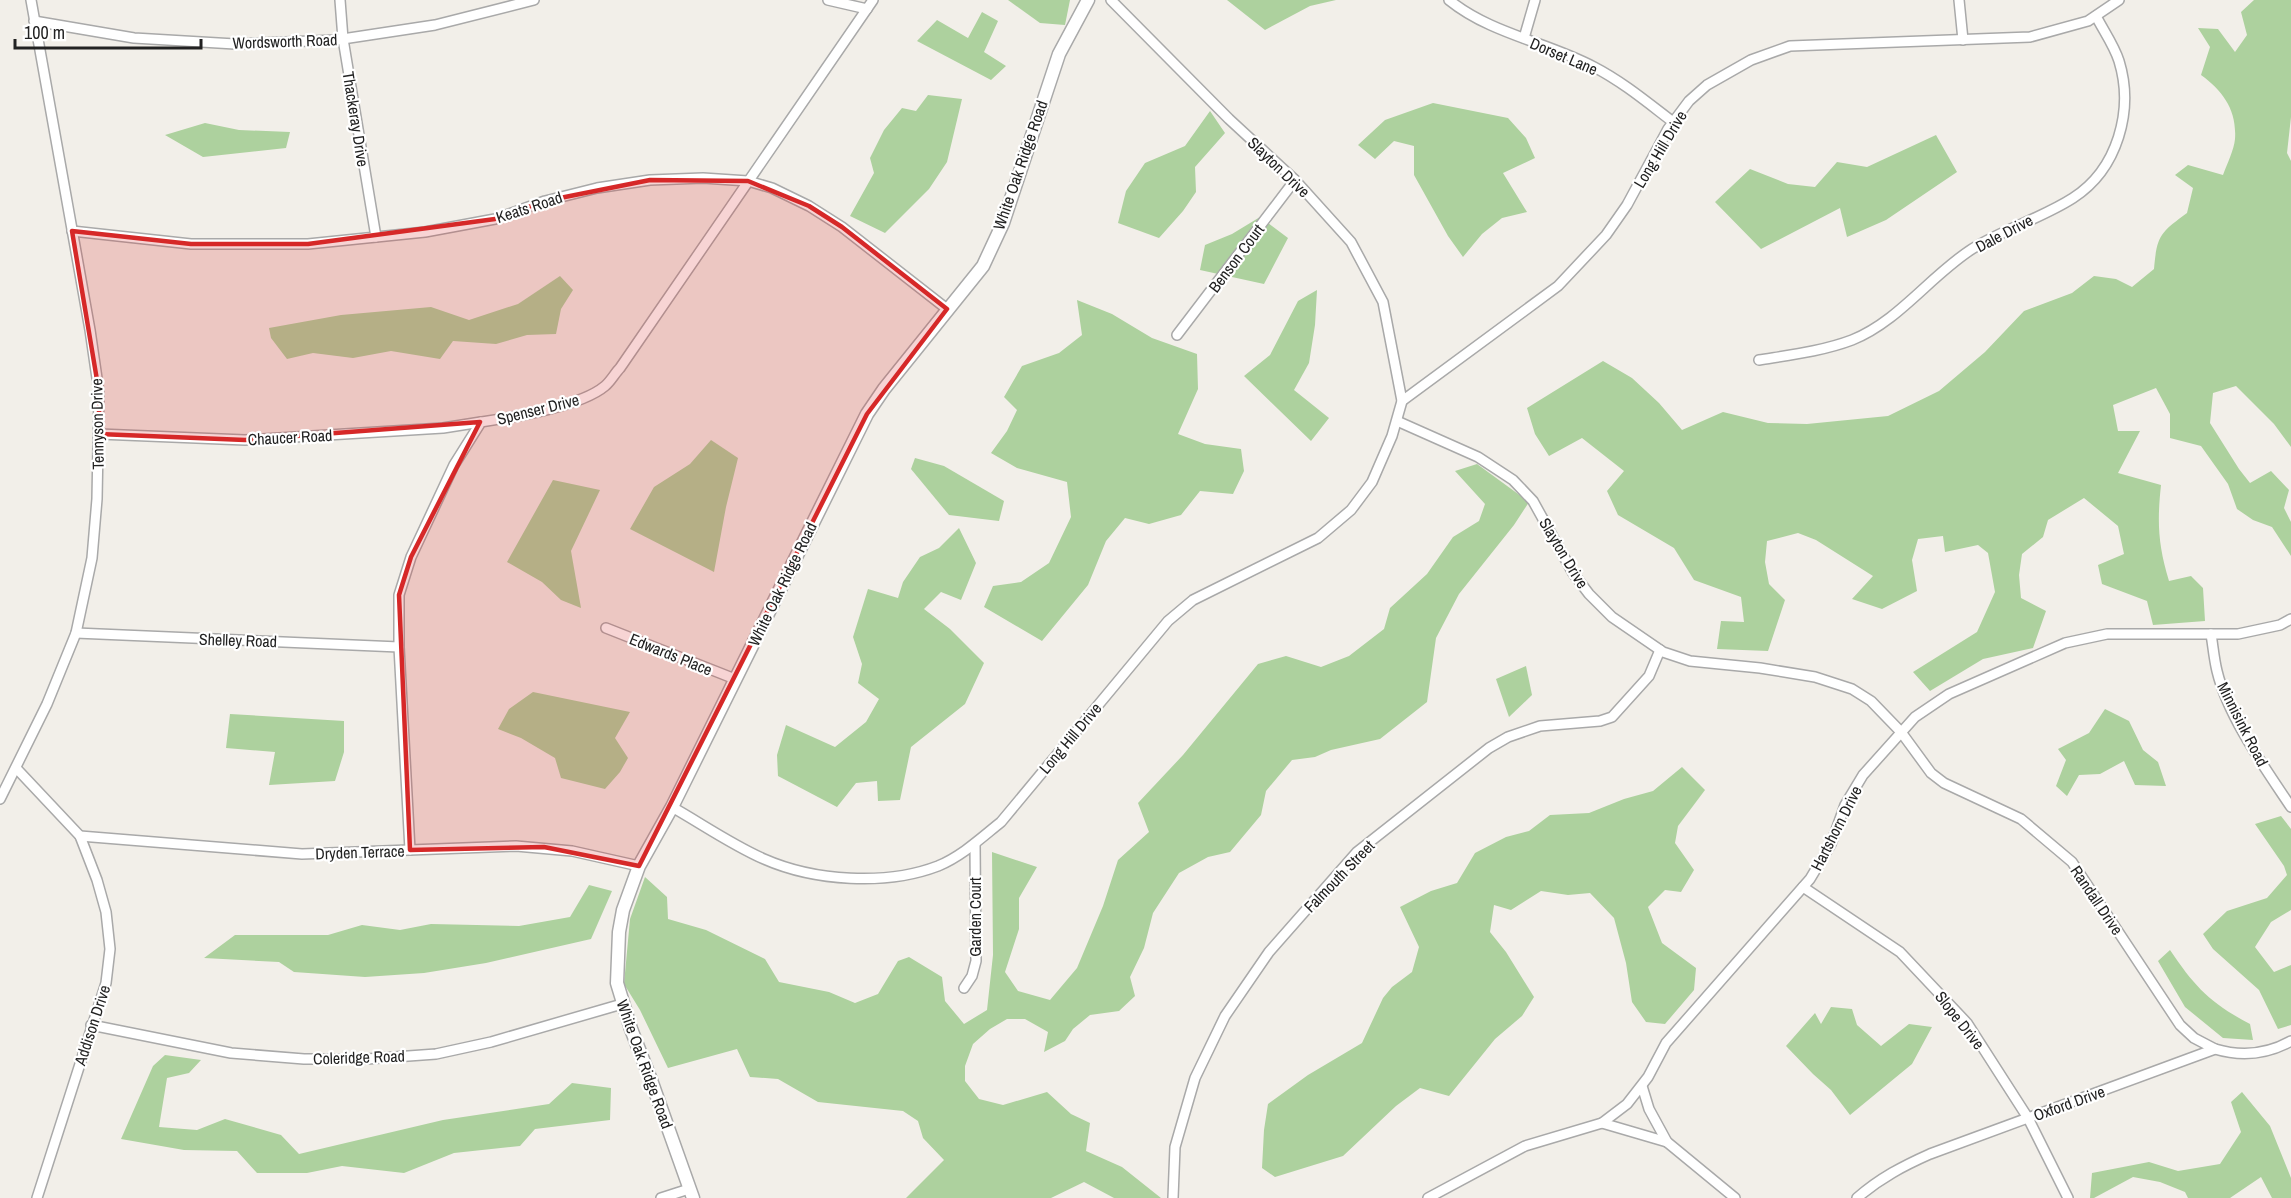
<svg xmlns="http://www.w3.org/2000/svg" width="2291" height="1198" font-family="'Archivo Narrow',sans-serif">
<rect width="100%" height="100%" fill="#f2efe9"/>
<!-- forest -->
<g fill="#add19e">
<polygon points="1008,0 1070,0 1065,25 1040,23"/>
<polygon points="1227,0 1336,0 1310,6 1265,30"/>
<path d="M2254,0h37v117l-4,36 4,8v286l-17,-23 -38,-38 -23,7 -3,30 29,46 11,14 21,-12 18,19 -5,18 7,14v34l-19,-29 -19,-7 -16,-11 -9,-25 -27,-38 -31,-8v-24l-14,-26 -43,17 5,26h22l-22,42 43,12c-4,37 -3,60 8,96l22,-5 12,12 2,33 -52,4 -6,-24 -45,-17 -4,-19 26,-11 -6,-28 -34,-28 -36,22 -5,17 -21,17 -3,21 2,23 25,13 -13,37 -50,11 -53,32 -17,-19 64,-40 18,-40 -7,-39 -10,-8 -33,7 -2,-16 -25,3 -6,21 5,31 -35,18 -30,-10 21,-23 -57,-36 -18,-7 -31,8 -2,21 4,22 16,16 -17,51 -51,-2 4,-28 23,1 -3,-25 -47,-17 -20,-32 -56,-33 -11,-24 17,-20 -42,-33 -33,18 -14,-22 -8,-26 76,-47 29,17 27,25 23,27 41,-18 45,11 39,1 81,-8 51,-25 46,-39 39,-41 48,-18 22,-17 22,3 16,8 22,-18c3,-34 6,-36 33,-56l6,-25 -18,-13 13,-10 35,10c4,-11 11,-25 12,-36 2,-29 -12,-48 -34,-64l9,-28 -12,-19 20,1 17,23 12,-17 -6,-23z"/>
<polygon points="982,12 998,21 984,52 1006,66 991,80 917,41 937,20 968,38"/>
<polygon points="928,95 962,99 947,162 929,189 885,233 850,216 874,173 870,158 884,130 902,108 916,111"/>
<polygon points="1433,103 1508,118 1526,138 1535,158 1503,173 1527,212 1502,218 1482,234 1463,257 1448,236 1414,175 1414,146 1394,141 1375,159 1358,145 1385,120"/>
<polygon points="1210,111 1225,133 1195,167 1196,192 1183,211 1159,238 1118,223 1126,191 1145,163 1185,146"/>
<polygon points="205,123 239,130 290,132 286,148 203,157 165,135"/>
<polygon points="1936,135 1957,172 1886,220 1847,237 1840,208 1761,249 1715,202 1750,169 1788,184 1815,187 1837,162 1867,167"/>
<polygon points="1260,217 1288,238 1264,284 1200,270 1205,245 1232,234"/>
<polygon points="560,276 573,290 561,309 556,334 527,335 496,344 453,341 440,359 391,351 353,358 313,353 287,359 271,338 269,328 341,315 431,307 469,320 518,304"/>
<polygon points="1317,290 1315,325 1309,363 1294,390 1329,418 1311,441 1244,376 1270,355 1298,301"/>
<polygon points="1077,300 1112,314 1152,338 1197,354 1198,389 1178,434 1205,444 1241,449 1244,471 1233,494 1200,491 1181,515 1149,524 1125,518 1106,541 1088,585 1042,641 984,607 993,586 1021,582 1049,563 1071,517 1067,482 1017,468 991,453 1007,431 1017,410 1004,397 1022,366 1059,353 1082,335"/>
<polygon points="711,440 738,458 726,507 714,572 630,529 654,487 690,464"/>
<polygon points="915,458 944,466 1004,501 999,521 949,515 911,469"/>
<polygon points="1477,464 1529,502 1514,525 1459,594 1436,638 1427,702 1380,739 1331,750 1315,757 1292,760 1266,791 1261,815 1230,852 1208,857 1179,873 1153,913 1144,948 1130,977 1135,996 1119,1011 1090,1015 1073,1029 1065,1041 1044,1052 1048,1032 1025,1019 1007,1019 990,1029 973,1044 965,1066 965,1081 979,1099 1003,1105 1047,1092 1071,1114 1090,1123 1086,1151 1122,1167 1161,1198 1114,1198 1084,1182 1051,1198 906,1198 944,1160 923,1138 918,1121 903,1111 818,1102 778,1079 750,1077 737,1049 668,1068 640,1010 624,984 630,919 645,877 667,897 668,919 706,930 765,959 779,982 829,992 855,1003 878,994 898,961 909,957 942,977 945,1001 964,1024 987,1010 993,955 992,852 1037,867 1019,898 1019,929 1005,972 1018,991 1050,1000 1077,968 1103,906 1118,860 1149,832 1138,803 1183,755 1258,664 1286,656 1321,667 1349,656 1384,629 1390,608 1427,574 1453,537 1479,521 1485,504 1455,471"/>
<polygon points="553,480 600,490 571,551 581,608 561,600 542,582 507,562"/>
<polygon points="959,528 976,563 961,600 941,592 924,609 950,629 984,663 965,704 911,747 900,800 878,801 877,781 856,783 837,807 778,776 777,755 786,725 835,747 866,722 879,699 858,683 862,664 853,637 868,589 898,598 903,582 920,557 939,548"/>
<polygon points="1526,666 1532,695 1509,717 1496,679"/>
<polygon points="533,692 630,712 615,738 628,758 620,772 605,789 561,778 555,758 521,738 498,729 509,709"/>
<polygon points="2105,709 2129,721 2143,750 2158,762 2166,786 2135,785 2124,761 2100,774 2079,775 2067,796 2056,786 2066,760 2058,749 2089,733"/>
<polygon points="230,714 344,721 344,752 335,781 269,785 275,752 226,748"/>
<polygon points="1682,767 1705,790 1678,826 1675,843 1694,870 1681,892 1665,890 1648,907 1662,943 1696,968 1694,990 1665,1024 1646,1022 1632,1002 1626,963 1614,918 1590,893 1568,895 1541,891 1511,910 1494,905 1490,932 1506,952 1534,997 1522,1016 1495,1039 1449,1096 1420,1088 1396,1106 1343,1156 1275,1177 1262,1168 1264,1130 1268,1104 1308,1075 1362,1043 1383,998 1392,987 1412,972 1419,947 1400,907 1431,891 1457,883 1475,853 1506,837 1529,831 1550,815 1589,813 1624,799 1653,791"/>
<polygon points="2281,816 2291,829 2291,910 2271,922 2255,947 2274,972 2291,965 2291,1025 2278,1029 2259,990 2213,949 2203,934 2227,911 2267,898 2287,875 2284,866 2255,824"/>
<polygon points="589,885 612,891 591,939 486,963 424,973 365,977 294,972 279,962 204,958 235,935 328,935 362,925 400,930 431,924 519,926 570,917"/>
<path d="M2170,950c25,37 40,53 80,74l3,16 -30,-2 -38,-31 -27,-46z"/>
<polygon points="1831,1007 1852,1009 1857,1025 1881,1046 1909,1024 1932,1027 1912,1064 1850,1115 1831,1090 1813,1074 1786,1046 1815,1013 1821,1024"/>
<polygon points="165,1055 201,1060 189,1073 167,1078 159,1127 197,1130 225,1119 281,1135 299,1154 443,1120 549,1104 572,1083 611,1088 610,1120 535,1129 520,1146 454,1153 404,1173 342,1166 307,1173 257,1173 237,1151 184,1150 121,1139 153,1066"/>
<polygon points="2242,1092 2270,1126 2291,1178 2291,1198 2272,1198 2261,1177 2230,1198 2188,1198 2185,1192 2160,1182 2133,1177 2094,1198 2090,1198 2092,1173 2149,1162 2178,1171 2220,1164 2241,1132 2231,1102"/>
</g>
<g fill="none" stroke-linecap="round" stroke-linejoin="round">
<!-- minor casing -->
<g stroke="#a9a9a9" stroke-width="12">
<g id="minor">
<polyline points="340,0 343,39 376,237"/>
<polyline points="828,0 867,9"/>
<path d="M1449,0c42,34 98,42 145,67 29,15 54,36 79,55"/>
<polyline points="1959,0 1963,40"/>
<polyline points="34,21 134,38 235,44 336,40 435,25 534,0"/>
<polyline points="1524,38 1535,0"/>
<polyline points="72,231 191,244 308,244 425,232 495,219 545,201 597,188 650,180 703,178 748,181 772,188 809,206 842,227 947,309"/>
<polyline points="1177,335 1295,180"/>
<path d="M1759,360c31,-5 64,-9 93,-20 47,-19 78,-64 120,-91 32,-20 70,-31 101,-51 45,-29 61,-88 46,-137 -5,-16 -16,-31 -23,-45"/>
<polyline points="1402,401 1558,286 1606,235 1627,205 1668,129 1689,101 1707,85 1751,60 1790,46 2030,37 2088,21 2119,0"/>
<polyline points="1397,421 1478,457 1513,480 1533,501 1573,573 1589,594 1612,617 1663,652 1690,661 1760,668 1815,677 1852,689 1871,701 1901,732 1931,773 1944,783 2021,819 2072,862 2180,1025 2194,1038 2215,1049"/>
<polyline points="99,434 245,440 443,428 481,422"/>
<polyline points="606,628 735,679"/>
<polyline points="76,633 399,647"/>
<path d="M2211,634c2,12 3,25 6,37 11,46 48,97 74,136"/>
<polyline points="16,768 80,836 97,880 106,912 110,949 106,983 37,1198"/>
<polyline points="0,799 47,704 76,633 92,558 97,499 99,392 90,330 31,0"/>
<path d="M672,807c30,17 60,38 92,52 50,22 122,27 174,7 24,-10 43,-28 63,-44l167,-201 25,-21 125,-62 33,-28 21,-28 20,-46 10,-35 -19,-99 -32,-60 -56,-62 -66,-61 -118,-119"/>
<polyline points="80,836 302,854 516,846 572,851 639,866"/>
<path d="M410,850l-11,-203v-52l12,-38 43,-92 27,-43c32,-5 99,-15 124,-36 6,-5 10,-13 15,-18l253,-368"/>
<polyline points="1803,887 1900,952 1967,1023 2028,1118 2068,1198"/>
<polyline points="964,988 972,976 976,961 975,844"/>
<polyline points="91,1025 231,1053 304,1059 367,1059 436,1054 491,1042 622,1004"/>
<polyline points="1642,1086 1649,1109 1667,1142 1735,1198"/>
<polyline points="1602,1123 1667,1142"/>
<polyline points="661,1198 689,1189"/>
<polyline points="1173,1198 1175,1147 1195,1078 1225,1016 1269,952 1357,852 1489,748 1508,737 1540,726 1600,721 1612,717 1649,676 1660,650"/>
<polyline points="1428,1198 1525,1146 1602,1123 1627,1104 1648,1077 1666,1043 1810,879 1831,844 1845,805 1863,775 1915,717 1949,694 2065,643 2107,634 2238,634 2280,625 2291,619"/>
<path d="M1857,1198c23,-20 46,-32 73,-44l285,-105c27,8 51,6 76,-8"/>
</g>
</g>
<!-- tertiary casing -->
<g stroke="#a9a9a9" stroke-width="15">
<polyline id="tertiary" points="693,1198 651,1080 631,1029 617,983 619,932 623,910 639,866 672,807 867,414 884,389 983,266 1003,223 1059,54 1088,0"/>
</g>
<!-- minor -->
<use href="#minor" stroke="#fff" stroke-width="9"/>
<!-- tertiary -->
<use href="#tertiary" stroke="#fff" stroke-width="12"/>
</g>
<!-- marked area -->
<path fill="#d62828" fill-opacity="0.2" stroke="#d62828" stroke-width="4.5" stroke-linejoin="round" d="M650,180l98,1 61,25 33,21 105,82 -80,105 -228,452 -95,-19 -134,3 -11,-255 12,-38 69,-135 -235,18 -146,-6v-42l-27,-161 119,13h117l187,-25 50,-18z"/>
<g text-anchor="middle" stroke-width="4.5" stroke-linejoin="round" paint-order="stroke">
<!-- street labels -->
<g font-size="16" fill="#222" stroke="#fff">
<text transform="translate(285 41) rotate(-2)" y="6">Wordsworth Road</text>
<text transform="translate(1564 56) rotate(23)" y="6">Dorset Lane</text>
<text transform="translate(356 119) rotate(81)" y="6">Thackeray Drive</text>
<text transform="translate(1660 149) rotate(-59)" y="6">Long Hill Drive</text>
<text transform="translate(1020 165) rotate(-71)" y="6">White Oak Ridge Road</text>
<text transform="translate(1279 167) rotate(44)" y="6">Slayton Drive</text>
<text transform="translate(529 207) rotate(-18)" y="6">Keats Road</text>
<text transform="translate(2004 233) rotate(-28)" y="6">Dale Drive</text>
<text transform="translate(1236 258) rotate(-53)" y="6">Benson Court</text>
<text transform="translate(538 409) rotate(-14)" y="6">Spenser Drive</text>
<text transform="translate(97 424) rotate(-91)" y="6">Tennyson Drive</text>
<text transform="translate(290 437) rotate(-3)" y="6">Chaucer Road</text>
<text transform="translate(1564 553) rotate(59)" y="6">Slayton Drive</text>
<text transform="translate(782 584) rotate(-64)" y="6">White Oak Ridge Road</text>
<text transform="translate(238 640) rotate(2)" y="6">Shelley Road</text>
<text transform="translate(671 654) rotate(22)" y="6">Edwards Place</text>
<text transform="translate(2243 724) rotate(63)" y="6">Minnisink Road</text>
<text transform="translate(1070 738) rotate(-50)" y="6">Long Hill Drive</text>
<text transform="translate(1836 828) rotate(-63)" y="6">Hartshorn Drive</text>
<text transform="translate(360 852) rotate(-2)" y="6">Dryden Terrace</text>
<text transform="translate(1339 876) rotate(-46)" y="6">Falmouth Street</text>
<text transform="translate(2097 900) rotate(56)" y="6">Randall Drive</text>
<text transform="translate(975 917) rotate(-90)" y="6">Garden Court</text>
<text transform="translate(1960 1020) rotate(52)" y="6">Slope Drive</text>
<text transform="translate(92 1025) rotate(-72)" y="6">Addison Drive</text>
<text transform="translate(359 1057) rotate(-2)" y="6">Coleridge Road</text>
<text transform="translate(645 1064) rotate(70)" y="6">White Oak Ridge Road</text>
<text transform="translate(2069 1103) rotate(-20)" y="6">Oxford Drive</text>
</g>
</g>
<!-- scale -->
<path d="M15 39v9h186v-9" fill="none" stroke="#222222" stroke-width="3"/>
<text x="24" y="39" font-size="18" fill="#222222" stroke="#ffffff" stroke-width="4.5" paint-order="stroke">100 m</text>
</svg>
